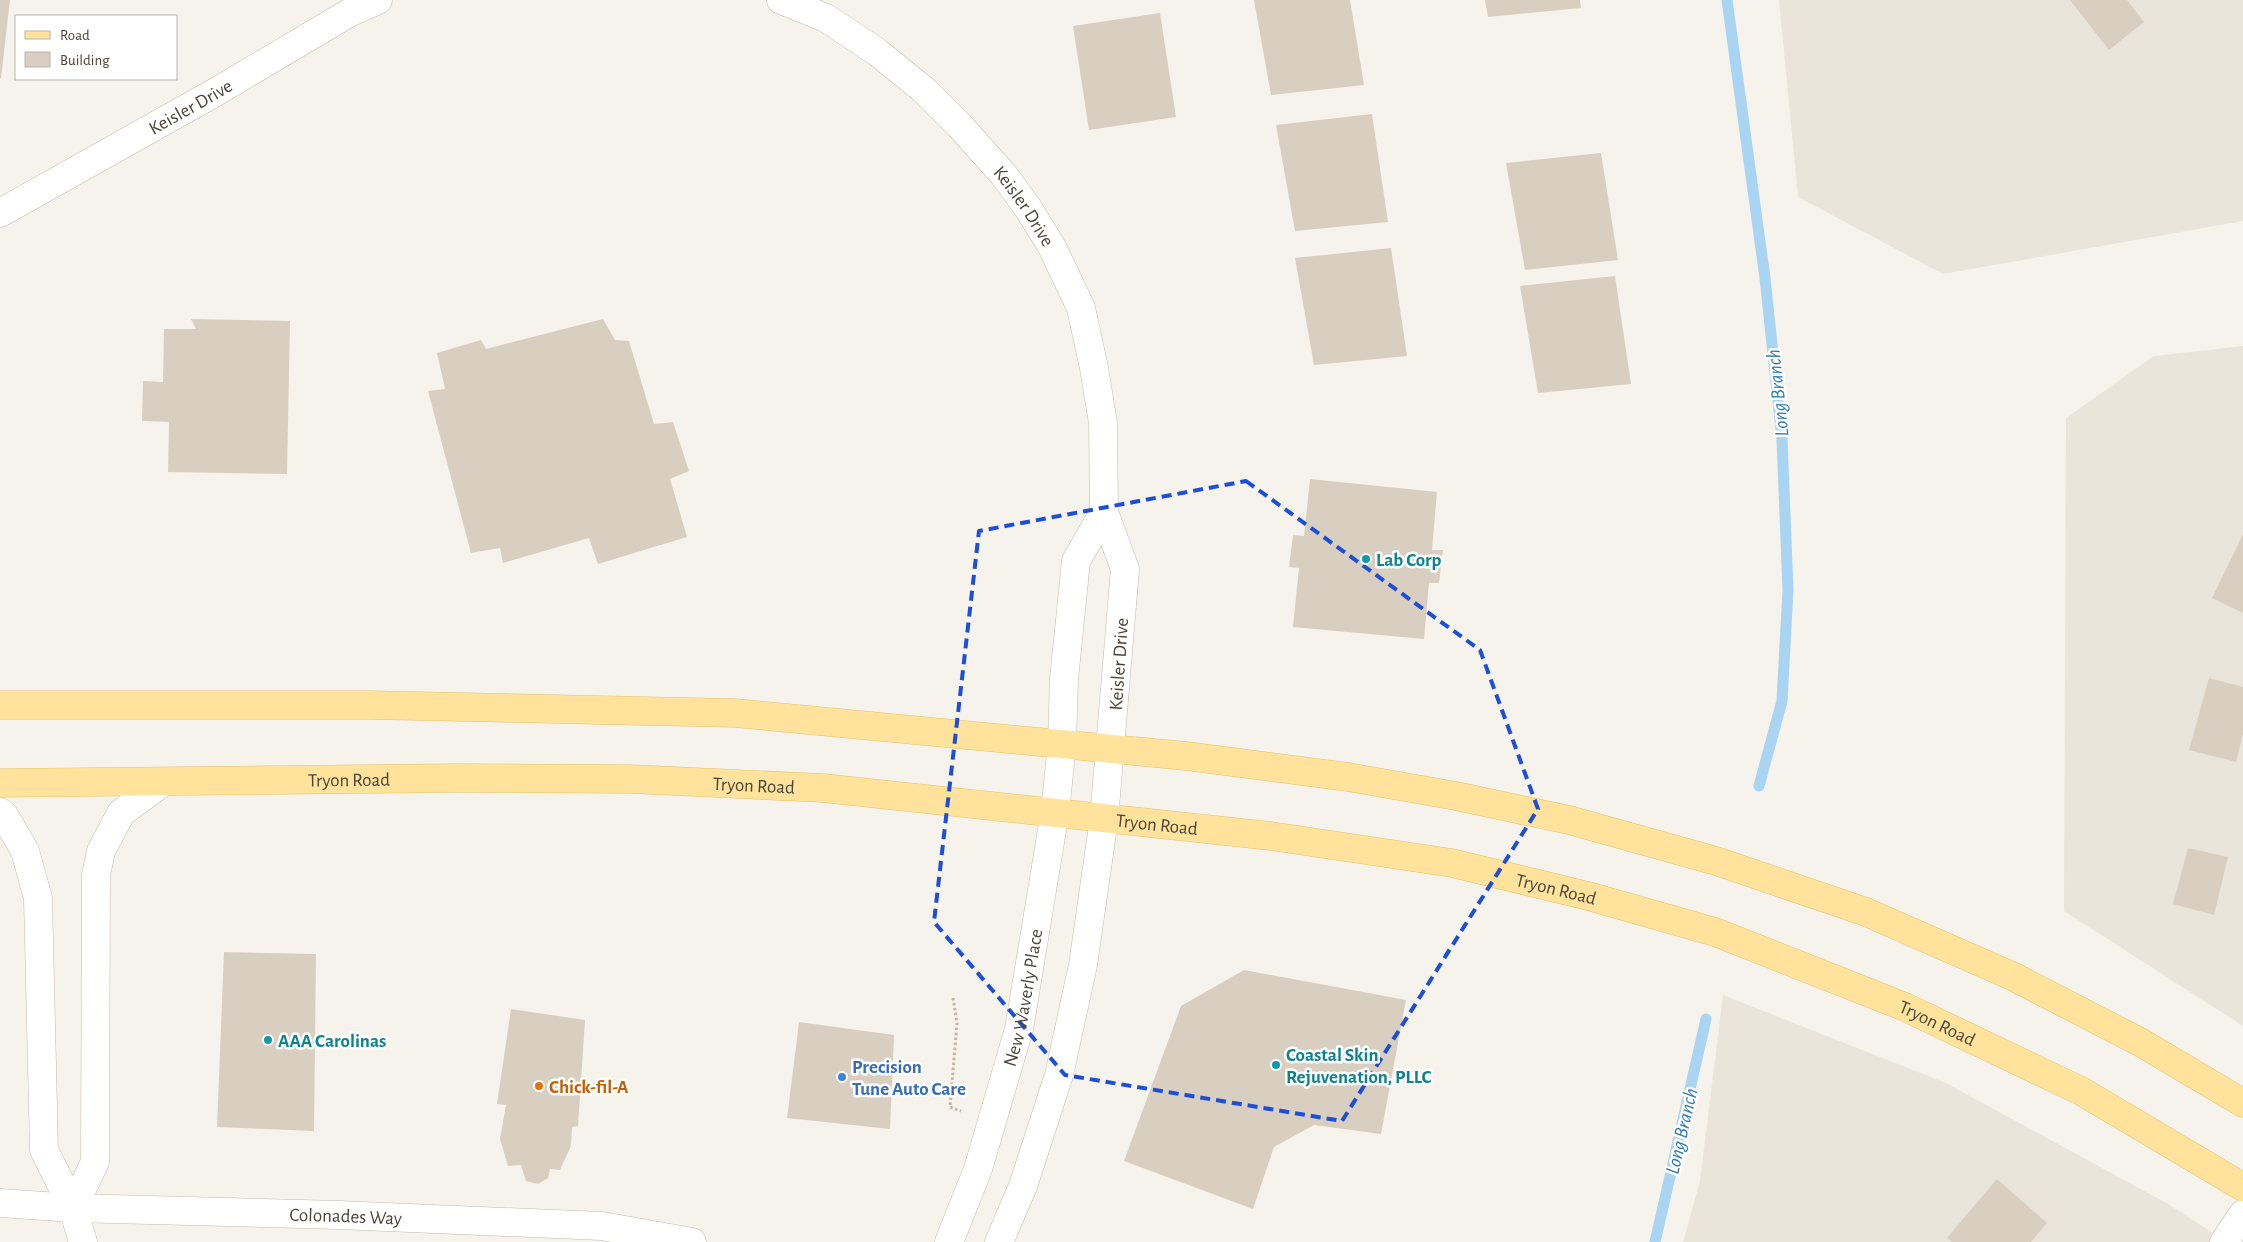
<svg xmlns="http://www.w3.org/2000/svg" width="2243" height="1242" font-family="'Alegreya Sans',sans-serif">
<rect width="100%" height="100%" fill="#f6f3ec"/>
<!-- residential -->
<g fill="#eae5da">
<polygon points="1779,0 2243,0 2243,221 1943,274 1798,197"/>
<polygon points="2243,346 2243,1026 2064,911 2066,418 2154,356"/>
<polygon points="1723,995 1946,1083 2168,1204 2227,1242 1683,1242 1700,1181"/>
</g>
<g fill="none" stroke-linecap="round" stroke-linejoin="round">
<!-- stream -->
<g stroke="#a9d4f2" stroke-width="11">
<polyline points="1727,0 1765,278 1782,439 1788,590 1782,701 1759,786"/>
<polyline points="1655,1242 1706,1019"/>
</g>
</g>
<!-- building -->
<g fill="#d8cfc1">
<polygon points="0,0 10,0 1,78 0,78"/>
<polygon points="1254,0 1350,0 1364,85 1271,95"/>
<polygon points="1485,0 1580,0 1581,8 1488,17"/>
<polygon points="2070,0 2127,0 2144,22 2109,50"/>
<polygon points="1160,13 1176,117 1089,130 1073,26"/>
<polygon points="1372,114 1388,222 1295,231 1276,125"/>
<polygon points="1601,153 1618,260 1525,270 1506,163"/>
<polygon points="1391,248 1407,356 1314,365 1295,258"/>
<polygon points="1615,276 1631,384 1538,393 1520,286"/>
<polygon points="191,319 290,321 287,474 168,472 169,422 142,421 143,381 163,382 164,329 196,329"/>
<polygon points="603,319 615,340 629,341 654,424 673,422 689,471 670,479 687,537 598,564 589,538 503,563 500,548 471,553 428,391 445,389 437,353 481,340 486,349"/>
<polygon points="1310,479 1437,492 1432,550 1443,550 1439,583 1429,583 1424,639 1293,627 1299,568 1289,567 1293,535 1304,536"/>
<polygon points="2243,534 2243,613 2212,598"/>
<polygon points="2209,678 2243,687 2243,734 2236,762 2189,750"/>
<polygon points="2188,848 2228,857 2214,915 2173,904"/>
<polygon points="224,952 316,954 314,1131 217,1127"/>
<polygon points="1244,970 1406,1000 1381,1134 1314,1125 1274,1147 1253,1209 1124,1161 1181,1006"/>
<polygon points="511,1009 585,1020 578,1126 572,1127 571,1146 560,1170 550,1169 548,1178 538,1184 526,1181 521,1165 508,1166 500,1139 506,1105 497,1104"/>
<polygon points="799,1022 894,1035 890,1129 787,1118"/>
<polygon points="1997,1179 2047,1223 2031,1242 1952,1242 1947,1238"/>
</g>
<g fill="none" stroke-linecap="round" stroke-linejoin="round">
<!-- street casing -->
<g stroke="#c2bbae" stroke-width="29">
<g id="street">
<path id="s1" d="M781,0l45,18 51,34 48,39 35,35 43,48 25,34 24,39 29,61 13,60 9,55 1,89 21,57 -21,250 -21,146 -24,110 -36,111 -24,56"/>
<path id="s2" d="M0,213l214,-120 135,-80 29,-13"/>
<polyline points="0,812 4,815 25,851 38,898 44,1150 73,1208 83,1242"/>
<path id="s3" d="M0,1203l73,5 266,7 263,11 90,16"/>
<polyline points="73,1208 95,1162 96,875 101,851 121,813 163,782"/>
<path id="s4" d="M949,1242l29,-73 41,-140 36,-217 7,-68 2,-65 12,-118 28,-49"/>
<polyline points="2224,1242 2243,1214"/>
</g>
</g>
<!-- primary casing -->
<g stroke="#e6c16a" stroke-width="29">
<g id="primary">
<polyline points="0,705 369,705 735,713 1186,756 1348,777 1456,796 1569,820 1716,861 1866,912 2012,976 2140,1042 2243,1103"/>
<path id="s5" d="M0,783l455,-5 176,1 192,9 448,48 181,27 136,33 127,36 190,75 176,84 162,96"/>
</g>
</g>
<!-- path -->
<polyline stroke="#c4b79f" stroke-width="3" stroke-dasharray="2.5 2.5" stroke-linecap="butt" points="953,998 957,1023 950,1107 961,1111"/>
<!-- street -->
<use href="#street" stroke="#fff" stroke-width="28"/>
<!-- primary -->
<use href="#primary" stroke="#ffe39c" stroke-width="28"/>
</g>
<!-- marked area -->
<path fill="none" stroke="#1d4ed8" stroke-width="4" stroke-dasharray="10 6" stroke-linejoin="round" d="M1246,481l234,169 58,159 -196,312 -277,-46 -131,-153 45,-391z"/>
<!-- markers -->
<g fill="#0f9aa8" stroke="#fff" stroke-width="2">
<circle cx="1366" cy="559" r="5"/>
<circle cx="268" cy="1040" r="5"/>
<circle cx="1276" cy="1065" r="5"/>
</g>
<circle fill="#3f7fe0" stroke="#fff" stroke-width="2" cx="842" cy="1077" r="5"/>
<circle fill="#e8710a" stroke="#fff" stroke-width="2" cx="539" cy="1086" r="5"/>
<g text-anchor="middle" stroke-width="5" stroke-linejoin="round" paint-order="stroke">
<!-- street labels -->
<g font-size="19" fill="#4b4439" stroke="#fff">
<text dy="7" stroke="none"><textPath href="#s2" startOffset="218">Keisler Drive</textPath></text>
<text dy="7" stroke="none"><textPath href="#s1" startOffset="324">Keisler Drive</textPath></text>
<text transform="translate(1118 664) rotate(-86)" y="7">Keisler Drive</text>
<text dy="7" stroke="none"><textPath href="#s5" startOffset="349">Tryon Road</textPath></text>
<text dy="7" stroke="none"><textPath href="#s5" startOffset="754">Tryon Road</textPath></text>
<text dy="7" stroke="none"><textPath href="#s5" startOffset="1159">Tryon Road</textPath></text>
<text dy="7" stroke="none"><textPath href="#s5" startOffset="1564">Tryon Road</textPath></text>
<text dy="7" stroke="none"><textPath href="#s4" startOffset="256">New Waverly Place</textPath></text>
<text dy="7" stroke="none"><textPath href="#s5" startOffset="1969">Tryon Road</textPath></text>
<text dy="7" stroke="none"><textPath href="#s3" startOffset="346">Colonades Way</textPath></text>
</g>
<!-- culture labels -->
<g font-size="19" font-weight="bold" fill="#0d838f" stroke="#fff" text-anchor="start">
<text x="1376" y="566">Lab Corp</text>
<text x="278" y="1047">AAA Carolinas</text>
<text x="1286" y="1061">Coastal Skin<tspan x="1286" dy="22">Rejuvenation, PLLC</tspan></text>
</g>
<!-- shop labels -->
<g font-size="19" font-weight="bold" fill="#366cbe" stroke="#fff" text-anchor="start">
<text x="852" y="1073">Precision<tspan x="852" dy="22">Tune Auto Care</tspan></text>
</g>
<!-- food labels -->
<g font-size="19" font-weight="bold" fill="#c56008" stroke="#fff" text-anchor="start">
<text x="549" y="1093">Chick-fil-A</text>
</g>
<!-- water labels -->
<g font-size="20" font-style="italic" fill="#2e7ab2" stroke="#fff">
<text transform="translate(1777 393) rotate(-96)" y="7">Long Branch</text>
<text transform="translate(1681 1131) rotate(-77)" y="7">Long Branch</text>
</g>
</g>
<!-- legend -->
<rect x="15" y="15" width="162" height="65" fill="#ffffff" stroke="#b7b4b0"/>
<rect x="25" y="31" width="25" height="8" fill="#ffe39c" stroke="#b7b4b0"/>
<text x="60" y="40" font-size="15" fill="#4b4439">Road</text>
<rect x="25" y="52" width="25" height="15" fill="#d8cfc1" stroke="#b7b4b0"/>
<text x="60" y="65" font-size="15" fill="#4b4439">Building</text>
</svg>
